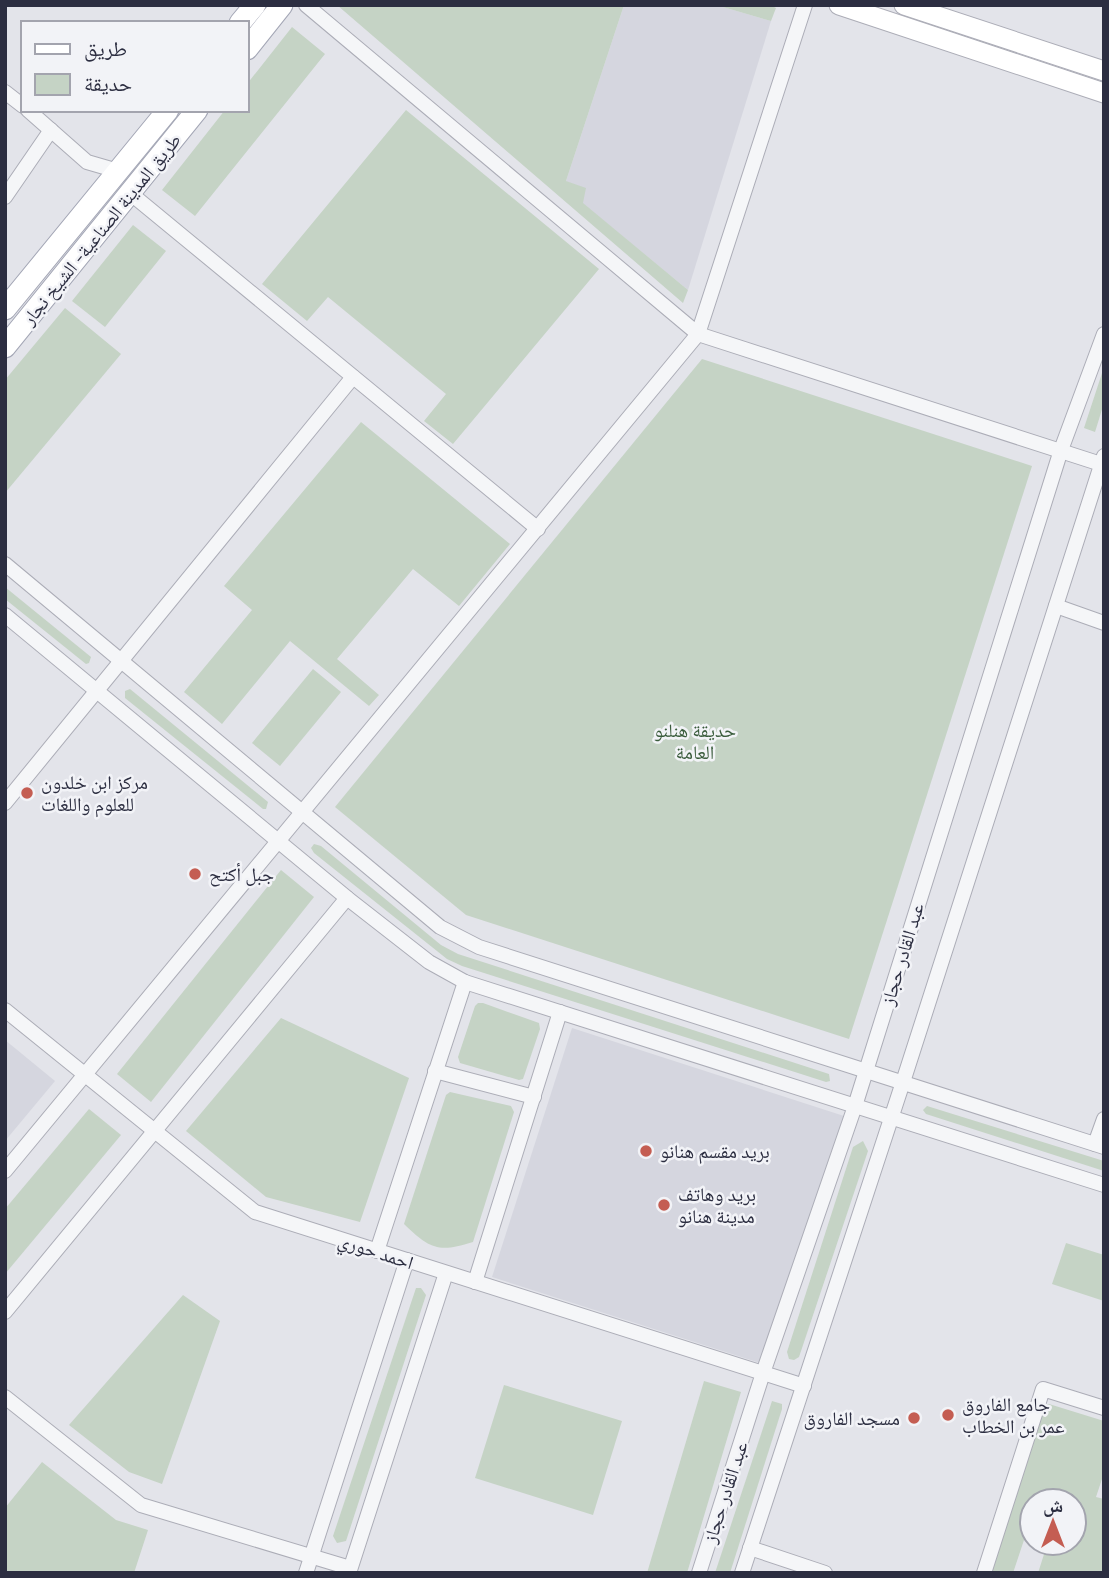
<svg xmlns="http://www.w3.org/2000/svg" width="1109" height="1578" font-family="'Exo 2','Noto Naskh Arabic',sans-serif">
<rect width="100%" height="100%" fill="#e3e4ea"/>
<!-- built -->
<g fill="#d5d6df">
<polygon points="624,5 716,5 771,21 688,290 582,203 566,181"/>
<polygon points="572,1028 844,1116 760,1363 492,1277"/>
<polygon points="5,1040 55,1081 5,1141"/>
</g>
<!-- green -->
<g fill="#c5d3c5">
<polygon points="337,5 624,5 566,181 586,188 583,203 688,290 683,303"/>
<polygon points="716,5 770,5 776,8 771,21"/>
<polygon points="292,27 325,54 195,216 162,190 225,110 247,110 247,84"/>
<polygon points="406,110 599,269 453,444 424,421 446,394 328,297 307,321 262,284"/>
<polygon points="133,225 166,251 105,327 72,301"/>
<polygon points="65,308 121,354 5,493 5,380"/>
<polygon points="702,359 1032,466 849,1039 466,915 335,807"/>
<polygon points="1104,367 1104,403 1095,432 1084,428"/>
<polygon points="361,422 510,544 459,606 413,569 337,659 379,695 369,706 290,641 222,724 184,692 252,610 224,586"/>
<polygon points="5,587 91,657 89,663 86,664 5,599"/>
<polygon points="313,669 341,692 280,766 252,743"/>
<polygon points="130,689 268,802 266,809 263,809 125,698 125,691"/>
<polygon points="314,844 321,846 441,945 458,954 829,1074 830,1081 826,1082 462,966 447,959 314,853 311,848"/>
<polygon points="281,870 314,897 151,1102 117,1074"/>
<polygon points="478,1003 483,1003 539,1023 540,1029 523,1079 519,1080 460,1063 458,1057 475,1006"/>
<polygon points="281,1018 409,1078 360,1222 266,1197 186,1131"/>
<path d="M450,1092l61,14 3,6 -41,130c-35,11 -43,7 -69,-18l42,-129z"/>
<polygon points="927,1106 1104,1161 1104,1171 926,1114 923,1110"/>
<polygon points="89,1109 121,1135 5,1274 5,1209"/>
<polygon points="863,1141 868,1151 799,1357 794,1360 789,1359 787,1352 853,1147"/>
<polygon points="1066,1243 1104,1255 1104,1301 1052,1284"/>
<polygon points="416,1288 421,1288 426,1295 346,1541 337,1543 333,1536"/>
<polygon points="183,1295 220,1321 162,1484 129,1472 69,1425"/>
<polygon points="704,1381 741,1392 687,1573 647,1573"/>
<polygon points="504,1385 622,1421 593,1515 475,1478"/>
<polygon points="772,1401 782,1404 782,1409 730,1573 715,1573"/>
<polygon points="1049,1404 1104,1421 1104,1473 1096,1497 1104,1499 1104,1573 1038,1573 1046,1548 1034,1543 1074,1543 1074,1501 1032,1501 1032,1542 1024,1540 1013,1573 989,1573 1043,1406"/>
<polygon points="42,1462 116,1520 148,1530 134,1573 5,1573 5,1508"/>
</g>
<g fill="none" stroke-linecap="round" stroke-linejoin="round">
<!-- street casing -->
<g stroke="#acadb7" stroke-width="16">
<g id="street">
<polyline points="306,5 698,334 805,5"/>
<polyline points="5,92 23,106"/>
<polyline points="28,110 87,162 118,171"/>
<polyline points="130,193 538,529"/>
<polyline points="5,197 51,130"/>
<polyline points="5,564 440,927 479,947 1104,1147"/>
<polyline points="1056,606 1104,623"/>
<polyline points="5,615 347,898 429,962 465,982 1104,1185"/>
<polyline points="5,803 353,377"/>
<polyline points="5,1010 255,1212 804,1386"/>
<polyline points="435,1071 534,1097"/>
<polyline points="1095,1144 1104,1119"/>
<polyline points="5,1171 698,334 1101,464"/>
<polyline points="377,1251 465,982"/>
<polyline points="475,1282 560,1012"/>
<polyline points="5,1312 347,898"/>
<polyline points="5,1397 141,1505 350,1568"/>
<polyline points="750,1548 825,1573"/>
<polyline points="306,1573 407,1260"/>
<polyline points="349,1573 446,1273"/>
<polyline points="699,1573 763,1373 855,1106 1061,450 1104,334"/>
<polyline points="742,1573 903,1082 1104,456"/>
<polyline points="984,1573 1043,1389 1104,1408"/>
</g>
</g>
<!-- secondary casing -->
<g stroke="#acadb7" stroke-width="21">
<g id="secondary">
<polyline points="839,5 1104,93"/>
<polyline points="904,5 1104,71"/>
</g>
</g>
<!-- primary casing -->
<g stroke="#a3a6b5" stroke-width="23">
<g id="primary">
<polyline points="240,23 255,5"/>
<polyline points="247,49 282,5"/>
<polyline points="5,309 168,110"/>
<polyline points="5,347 197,110"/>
</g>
</g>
<!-- street -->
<use href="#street" stroke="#f5f6f8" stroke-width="14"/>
<!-- secondary -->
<use href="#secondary" stroke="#fff" stroke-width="19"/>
<!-- primary -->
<use href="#primary" stroke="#fff" stroke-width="21"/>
</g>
<!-- markers -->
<g fill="#c45d52" stroke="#f2f3f7" stroke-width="2.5">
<circle cx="27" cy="793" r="7"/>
<circle cx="195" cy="874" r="7"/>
<circle cx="646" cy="1151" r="7"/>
<circle cx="664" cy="1205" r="7"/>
<circle cx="948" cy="1415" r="7"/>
<circle cx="914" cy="1418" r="7"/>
</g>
<g text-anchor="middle" stroke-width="5" stroke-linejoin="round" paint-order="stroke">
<!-- street labels -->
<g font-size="19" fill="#2c2e41" stroke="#f2f3f7">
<text transform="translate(101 229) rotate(-51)" y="7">طريق المدينة الصناعية- الشيخ نجار</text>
<text transform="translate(902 954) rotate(-73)" y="7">عبد القادر حجاز</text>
<text transform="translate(376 1251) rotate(18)" y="7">احمد حوري</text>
<text transform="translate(725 1492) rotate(-72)" y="7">عبد القادر حجاز</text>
</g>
<!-- park labels -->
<g font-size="19" fill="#3a5c3c" stroke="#f2f3f7">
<text x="695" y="737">حديقة هنلنو<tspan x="695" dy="22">العامة</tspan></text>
</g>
<!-- poi labels -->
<g font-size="19" fill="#2c2e41" stroke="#f2f3f7" text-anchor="start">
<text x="41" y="789">مركز ابن خلدون<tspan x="41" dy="22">للعلوم واللغات</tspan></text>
<text x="209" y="881">جبل أكتح</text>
<text x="660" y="1158">بريد مقسم هنانو</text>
<text x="678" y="1201">بريد وهاتف<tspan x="678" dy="22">مدينة هنانو</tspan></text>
<text x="962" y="1411">جامع الفاروق<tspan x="962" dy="22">عمر بن الخطاب</tspan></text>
<text x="900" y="1425" text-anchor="end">مسجد الفاروق</text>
</g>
</g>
<!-- border -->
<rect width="1109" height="1578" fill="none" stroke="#2c2e41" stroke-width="14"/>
<!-- legend -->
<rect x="21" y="21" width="228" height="91" fill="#f2f3f7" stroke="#a3a4ae" stroke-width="2"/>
<rect x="35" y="44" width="35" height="10" fill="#ffffff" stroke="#a3a4ae" stroke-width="2"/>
<text x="84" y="56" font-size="21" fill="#2c2e41">طريق</text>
<rect x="35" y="74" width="35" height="21" fill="#c5d3c5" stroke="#a3a4ae" stroke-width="2"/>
<text x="84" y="91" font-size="21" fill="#2c2e41">حديقة</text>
<!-- north arrow -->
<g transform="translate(1053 1522)"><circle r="33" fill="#f2f3f7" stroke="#a3a4ae" stroke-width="2"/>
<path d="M0-5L12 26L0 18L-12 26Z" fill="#c45d52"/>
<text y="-10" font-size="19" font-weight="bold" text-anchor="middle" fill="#2c2e41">ش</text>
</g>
</svg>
